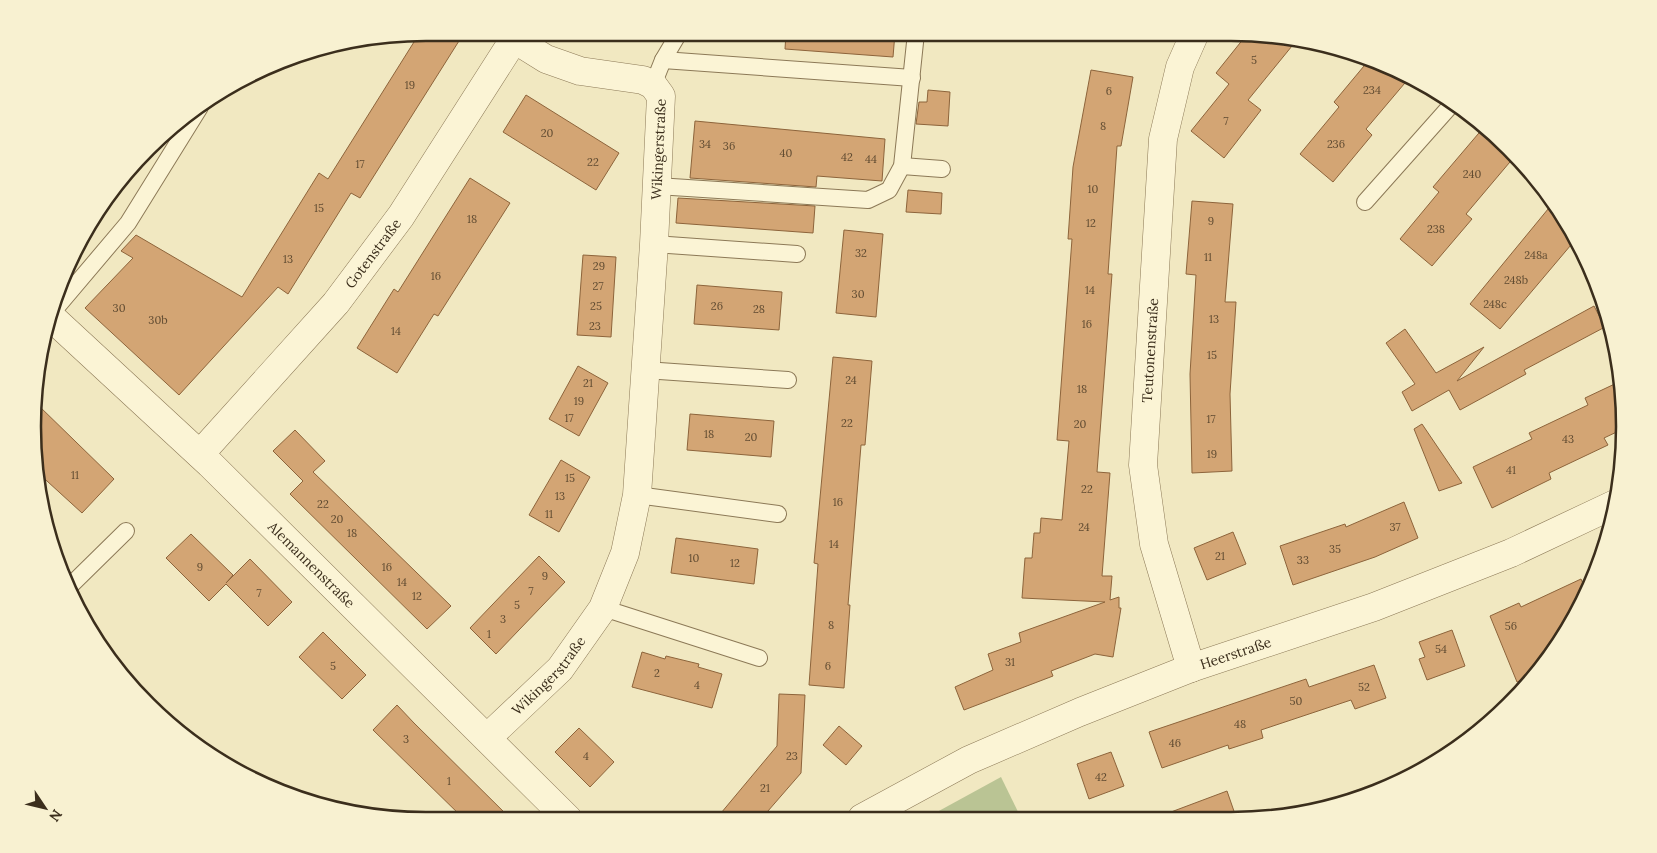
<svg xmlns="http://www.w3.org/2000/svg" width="1657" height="853" font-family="Lora,serif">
<rect width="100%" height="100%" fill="#f1e8c1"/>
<!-- cemetery -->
<polygon fill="#bac494" points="1001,777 1021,818 926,818"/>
<!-- building -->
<g fill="#d3a574" stroke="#8d643b">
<polygon points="426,32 464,33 360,198 351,193 288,294 278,287 179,395 85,308 133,258 121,251 136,235 242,297 319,173 328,179 419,34"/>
<polygon points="786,33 895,33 893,57 785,49"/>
<polygon points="1248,33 1281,37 1292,46 1248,100 1261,110 1224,158 1191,131 1229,84 1216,73"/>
<polygon points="1369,60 1410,77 1366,129 1372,135 1333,182 1300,154 1339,107 1334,102"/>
<polygon points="1091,70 1133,77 1121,146 1117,146 1108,274 1112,274 1097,472 1110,473 1102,576 1112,576 1110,600 1119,597 1119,608 1121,608 1113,657 1095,654 1051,671 1053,676 964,710 955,687 993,670 988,654 1021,642 1019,633 1105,602 1022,598 1025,558 1032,558 1034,533 1040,533 1041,518 1062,520 1069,441 1057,440 1072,239 1068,239 1073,167"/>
<polygon points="928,90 950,92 948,126 916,124 919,102 927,102"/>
<polygon points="526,95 619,153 596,190 503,132"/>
<polygon points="695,121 885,139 882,181 817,176 816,187 690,178"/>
<polygon points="1484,127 1515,156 1466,214 1472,219 1432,266 1400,239 1439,192 1433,187"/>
<polygon points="470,178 510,203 438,316 434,314 397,373 357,348 394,289 398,292"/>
<polygon points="908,190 942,193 941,214 906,212"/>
<polygon points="678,198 815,206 813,233 676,223"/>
<polygon points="1192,201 1233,204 1225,302 1236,302 1230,394 1232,471 1192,473 1190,374 1196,275 1186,274"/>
<polygon points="1553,203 1576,239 1500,329 1470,304"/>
<polygon points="844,230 883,234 876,317 836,313"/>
<polygon points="583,255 616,257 611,337 577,335"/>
<polygon points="697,285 782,292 779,330 694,324"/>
<polygon points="1594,306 1605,327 1524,370 1526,374 1460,410 1449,390 1412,411 1402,392 1415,384 1386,343 1405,329 1436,373 1484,347 1457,381"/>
<polygon points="833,357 872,361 865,445 861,445 848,605 850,605 844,688 809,685 818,564 814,563"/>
<polygon points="578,366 608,383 579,436 549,419"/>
<polygon points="1621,381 1623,429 1604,438 1608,445 1549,473 1551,479 1492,508 1473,467 1532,439 1529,433 1588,405 1585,398"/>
<polygon points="38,405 114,479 82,513 36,471"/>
<polygon points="690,414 774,421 771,457 687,450"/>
<polygon points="1422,424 1462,483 1439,491 1414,429"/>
<polygon points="295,430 325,461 313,472 451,606 427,629 290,494 303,481 273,451"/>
<polygon points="561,460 590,477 559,532 529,515"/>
<polygon points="1404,502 1418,538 1375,557 1293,585 1280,546 1345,524 1346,527"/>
<polygon points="1233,532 1246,564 1207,580 1194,548"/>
<polygon points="191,534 233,575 226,583 250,559 292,602 268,626 226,584 209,601 166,558"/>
<polygon points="676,538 758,549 754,584 671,573"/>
<polygon points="539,556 565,582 496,654 470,628"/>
<polygon points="1581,579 1587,592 1584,600 1543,667 1535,675 1517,682 1490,616 1519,603 1521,607"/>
<polygon points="1452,630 1465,666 1427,680 1419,659 1425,657 1419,642"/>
<polygon points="323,632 366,675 342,699 299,657"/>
<polygon points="642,652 665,659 666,656 699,664 698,667 722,674 712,708 632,687"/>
<polygon points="1374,665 1386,698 1355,709 1351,700 1261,730 1263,738 1229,749 1228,745 1162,768 1149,732 1306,679 1309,687"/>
<polygon points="779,694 805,695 801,773 761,819 716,819 777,746"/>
<polygon points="397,705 414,723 511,819 464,819 373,730"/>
<polygon points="839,726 862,746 846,765 823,745"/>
<polygon points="579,728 614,762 590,787 555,752"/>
<polygon points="1111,752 1124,786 1089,799 1077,764"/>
<polygon points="1227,791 1236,817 1163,817 1163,815"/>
</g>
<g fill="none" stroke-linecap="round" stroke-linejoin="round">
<!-- lane casing -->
<g stroke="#8c7957" stroke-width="18">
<g id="lane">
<polyline points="663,60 912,78"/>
<polyline points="653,85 663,60 679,33"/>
<polyline points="902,166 942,169"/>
<polyline points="657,186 868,200 889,190 902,166 916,33"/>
<polyline points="1365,202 1453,103"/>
<polyline points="654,244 797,254"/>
<polyline points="51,314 128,223 200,107"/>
<polyline points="645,370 788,380"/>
<polyline points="637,495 778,514"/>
<polyline points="69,587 126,531"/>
<polyline points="603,608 759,658"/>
</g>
</g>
<!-- street casing -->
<g stroke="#8c7957" stroke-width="29">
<g id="street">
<path id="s1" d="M50,316l160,148 358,355"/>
<path id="s2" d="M200,454l136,-151 65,-87 117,-183"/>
<path id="s3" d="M1191,668l-37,-124 -11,-79 20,-326 17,-72 15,-34"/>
<path id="s4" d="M487,738l73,-69 43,-61 22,-55 12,-58 17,-251 7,-148 -8,-11 -10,-5 -63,-9 -34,-12 -32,-20"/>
<path id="s5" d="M862,818l107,-58 111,-48 111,-44 183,-61 137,-54 104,-49"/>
</g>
</g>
<!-- lane -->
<use href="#lane" stroke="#fbf4d5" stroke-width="16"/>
<!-- street -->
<use href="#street" stroke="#fbf4d5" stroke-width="28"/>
</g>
<g text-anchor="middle" stroke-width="4" stroke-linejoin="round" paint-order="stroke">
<!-- number labels -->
<g font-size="11" fill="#614c32">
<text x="1254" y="64">5</text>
<text x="410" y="89">19</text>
<text x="1372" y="94">234</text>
<text x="1109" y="95">6</text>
<text x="1226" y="125">7</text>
<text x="1103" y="130">8</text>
<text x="547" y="137">20</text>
<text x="705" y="148">34</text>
<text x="1336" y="148">236</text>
<text x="729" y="150">36</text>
<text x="786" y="157">40</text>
<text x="847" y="161">42</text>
<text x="871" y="163">44</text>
<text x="593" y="166">22</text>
<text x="360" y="168">17</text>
<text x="1472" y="178">240</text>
<text x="1093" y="193">10</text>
<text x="319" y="212">15</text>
<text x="472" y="223">18</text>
<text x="1211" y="225">9</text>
<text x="1091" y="227">12</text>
<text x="1436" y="233">238</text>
<text x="861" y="257">32</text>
<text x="1536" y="259">248a</text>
<text x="1208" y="261">11</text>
<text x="288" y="263">13</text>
<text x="599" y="270">29</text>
<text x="436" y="280">16</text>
<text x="1516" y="284">248b</text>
<text x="598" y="290">27</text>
<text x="1090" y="294">14</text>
<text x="858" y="298">30</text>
<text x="1495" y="308">248c</text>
<text x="596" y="310">25</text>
<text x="717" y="310">26</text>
<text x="119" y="312">30</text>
<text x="759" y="313">28</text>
<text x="1214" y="323">13</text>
<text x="158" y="324">30b</text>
<text x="1087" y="328">16</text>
<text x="595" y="330">23</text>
<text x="396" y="335">14</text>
<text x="1212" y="359">15</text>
<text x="851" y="384">24</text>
<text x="588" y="387">21</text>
<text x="1082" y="393">18</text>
<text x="579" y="405">19</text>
<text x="569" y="422">17</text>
<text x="1211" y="423">17</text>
<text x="847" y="427">22</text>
<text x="1080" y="428">20</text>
<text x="709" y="438">18</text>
<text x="751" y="441">20</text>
<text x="1568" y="443">43</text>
<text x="1212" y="458">19</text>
<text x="1511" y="474">41</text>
<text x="75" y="479">11</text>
<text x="570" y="482">15</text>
<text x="1087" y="493">22</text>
<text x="560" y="500">13</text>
<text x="838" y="506">16</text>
<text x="323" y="508">22</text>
<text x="549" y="518">11</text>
<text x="337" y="523">20</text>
<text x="1084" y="531">24</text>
<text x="1395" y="531">37</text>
<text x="352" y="537">18</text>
<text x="834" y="548">14</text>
<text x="1335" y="553">35</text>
<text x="1220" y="560">21</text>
<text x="694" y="562">10</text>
<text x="1303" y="564">33</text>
<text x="735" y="567">12</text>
<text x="200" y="571">9</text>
<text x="387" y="571">16</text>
<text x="545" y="580">9</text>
<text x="402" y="586">14</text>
<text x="531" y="595">7</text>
<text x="259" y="597">7</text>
<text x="417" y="600">12</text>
<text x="517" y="609">5</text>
<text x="503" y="623">3</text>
<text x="831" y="629">8</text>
<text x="1511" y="630">56</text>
<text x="489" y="638">1</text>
<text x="1441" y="653">54</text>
<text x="1010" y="666">31</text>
<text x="333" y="670">5</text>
<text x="828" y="670">6</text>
<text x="657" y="677">2</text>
<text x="697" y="689">4</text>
<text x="1364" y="691">52</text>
<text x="1296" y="705">50</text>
<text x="1240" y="728">48</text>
<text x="406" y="743">3</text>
<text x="1175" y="747">46</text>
<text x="586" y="760">4</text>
<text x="792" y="760">23</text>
<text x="1101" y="781">42</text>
<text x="449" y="785">1</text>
<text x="765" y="792">21</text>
</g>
<!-- street labels -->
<g font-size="14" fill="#3b2e1c" stroke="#f8f1d1">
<text dy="5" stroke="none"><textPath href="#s4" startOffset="640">Wikingerstraße</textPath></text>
<text dy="5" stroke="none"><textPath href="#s2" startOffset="265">Gotenstraße</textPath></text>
<text dy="5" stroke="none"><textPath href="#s3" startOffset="324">Teutonenstraße</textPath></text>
<text dy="5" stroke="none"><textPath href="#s1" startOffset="361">Alemannenstraße</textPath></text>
<text dy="5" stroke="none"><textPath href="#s5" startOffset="409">Heerstraße</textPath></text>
<text dy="5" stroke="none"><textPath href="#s4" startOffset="88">Wikingerstraße</textPath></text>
</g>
</g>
<!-- crop -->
<path d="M0 0H1657V853H0ZM426 41H1231A385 385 0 0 1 1616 426V427A385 385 0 0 1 1231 812H426A385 385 0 0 1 41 427V426A385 385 0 0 1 426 41Z" fill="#f8f1d1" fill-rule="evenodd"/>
<path fill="none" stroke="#3b2e1c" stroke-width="2.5" d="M426 41H1231A385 385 0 0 1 1616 426V427A385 385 0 0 1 1231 812H426A385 385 0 0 1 41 427V426A385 385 0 0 1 426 41Z"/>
<!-- north arrow -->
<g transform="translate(45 808) rotate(125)" stroke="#f8f1d1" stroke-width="4" paint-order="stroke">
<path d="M0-4L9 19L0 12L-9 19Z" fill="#3b2e1c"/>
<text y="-8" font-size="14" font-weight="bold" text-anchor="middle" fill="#3b2e1c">N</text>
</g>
</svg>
